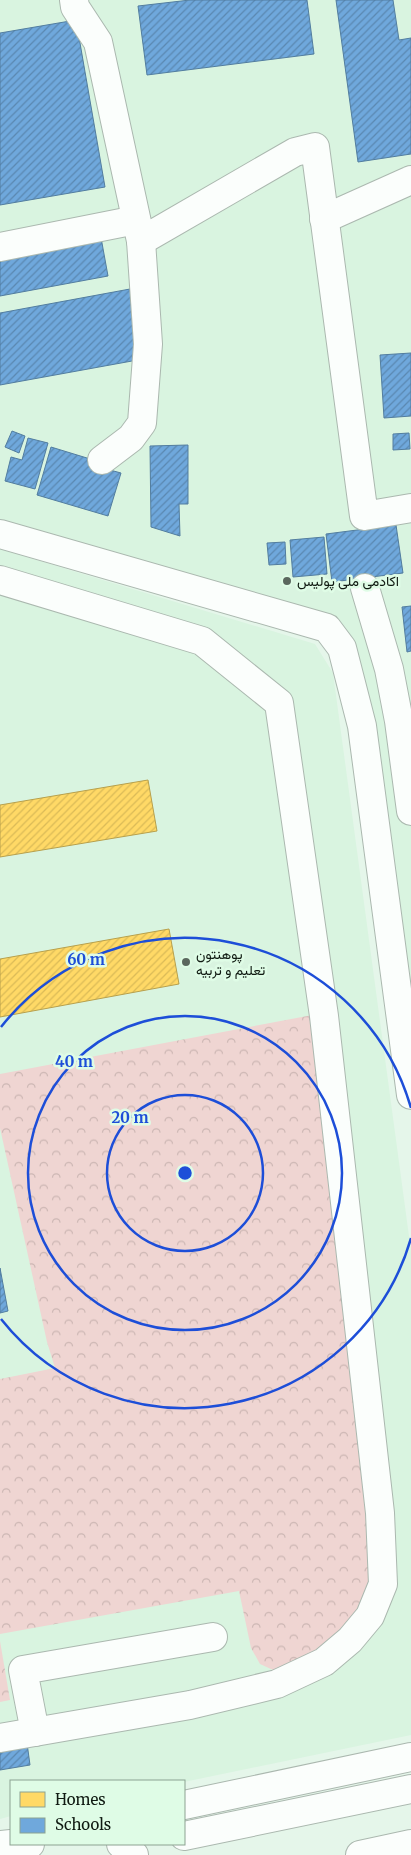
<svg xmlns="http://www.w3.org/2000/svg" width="411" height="1855" font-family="Merriweather,Vazirmatn,serif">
<defs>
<pattern id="forest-crowns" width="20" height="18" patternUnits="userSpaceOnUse" patternTransform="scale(1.25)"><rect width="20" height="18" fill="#efd5d2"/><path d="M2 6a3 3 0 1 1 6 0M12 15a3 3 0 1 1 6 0" fill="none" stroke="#ccb6b3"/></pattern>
<pattern id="homes-hatch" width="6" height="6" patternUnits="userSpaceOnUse" patternTransform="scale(1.25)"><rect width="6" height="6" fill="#ffd966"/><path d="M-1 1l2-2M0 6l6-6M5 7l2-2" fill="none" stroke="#daba57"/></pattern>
<pattern id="schools-hatch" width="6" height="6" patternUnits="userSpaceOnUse" patternTransform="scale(1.25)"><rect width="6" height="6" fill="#6fa8dc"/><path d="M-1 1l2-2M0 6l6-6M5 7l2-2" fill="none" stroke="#5a88b1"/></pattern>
</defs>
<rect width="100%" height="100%" fill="#e5f6ea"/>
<!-- built -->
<g fill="#d9f4e0">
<polygon points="0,0 411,0 411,1095 342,648 0,534"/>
<polygon points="0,549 315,644 333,673 411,1251 411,1735 184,1782 11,1781 11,1816 0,1819"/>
</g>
<!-- forest -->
<g fill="url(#forest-crowns)">
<polygon points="323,1013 376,1579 367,1608 333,1645 289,1667 273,1670 260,1664 251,1648 239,1591 0,1634 0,1379 55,1368 47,1342 0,1128 0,1074"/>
<polygon points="0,1641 10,1700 0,1702"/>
</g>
<!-- homes -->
<g fill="url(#homes-hatch)" stroke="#b7a04d">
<polygon points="148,780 157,831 0,857 0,805"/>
<polygon points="169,929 179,984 0,1017 0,959"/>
</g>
<!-- schools -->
<g fill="url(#schools-hatch)" stroke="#527d9f">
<polygon points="190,0 307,0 314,54 147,75 138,6"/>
<polygon points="336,0 393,0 399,40 411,38 411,154 358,162"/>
<polygon points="76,20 105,187 0,205 0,33"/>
<polygon points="100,232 108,276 0,296 0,250"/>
<polygon points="130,289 143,359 0,385 0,313"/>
<polygon points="411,353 411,416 384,418 380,355"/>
<polygon points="12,431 25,436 19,453 5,447"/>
<polygon points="409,433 410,449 393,450 393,434"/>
<polygon points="28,438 48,443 35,489 5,481 11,457 22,460"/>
<polygon points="188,445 188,504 179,504 180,536 151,527 150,446"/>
<polygon points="51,447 100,462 99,467 121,473 108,516 37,495"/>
<polygon points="396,525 403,573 332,582 326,534"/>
<polygon points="324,537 327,574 293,577 290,540"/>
<polygon points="285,542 286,564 269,565 267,543"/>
<polygon points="411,606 411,651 407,652 402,607"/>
<polygon points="0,1268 8,1311 0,1313"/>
<polygon points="27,1743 30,1765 0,1770 0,1747"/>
</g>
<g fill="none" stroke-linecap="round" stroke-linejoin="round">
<!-- minor casing -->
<g stroke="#abb8af" stroke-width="30">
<g id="minor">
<polyline points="74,0 75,7 98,42 141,241 295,152 315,147 364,516 411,508"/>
<polyline points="324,219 411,180"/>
<polyline points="0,247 136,220"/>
<polyline points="102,460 131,438 142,423 148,344 141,241"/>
<polyline points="0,534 327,628 342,648 362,726 411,1095"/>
<polyline points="0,580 202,641 279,703 324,1016 380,1513 383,1584 370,1616 350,1640 324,1662 277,1684 190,1705 0,1738"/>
<polyline points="365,588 389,669 399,721 411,811"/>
<polyline points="35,1732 23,1670 213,1637"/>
<polyline points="184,1805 411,1757"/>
<polyline points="0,1845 11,1844"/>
</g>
</g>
<!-- major casing -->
<g stroke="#abb8af" stroke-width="30">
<g id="major">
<polyline points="184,1836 411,1789"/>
<polyline points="121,1844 134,1855"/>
<polyline points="17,1855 30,1844"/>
<polyline points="360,1855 411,1844"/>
</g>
</g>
<!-- minor -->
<use href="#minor" stroke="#fbfefc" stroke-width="28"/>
<!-- major -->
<use href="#major" stroke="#fbfefc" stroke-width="28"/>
</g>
<!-- distance rings -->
<g fill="none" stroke="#1d4ed8" stroke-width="2.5">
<circle cx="185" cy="1173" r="78"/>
<circle cx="185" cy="1173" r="157"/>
<path d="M411 1238A235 235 0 0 1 1 1319M1 1027A235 235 0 0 1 411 1108"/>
</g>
<!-- markers -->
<g fill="#5b675e" stroke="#dffce6" stroke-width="2">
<circle cx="287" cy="581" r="5"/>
<circle cx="186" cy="962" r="5"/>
</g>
<g text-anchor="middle" stroke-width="5" stroke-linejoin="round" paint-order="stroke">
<!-- poi labels -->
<g font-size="14" fill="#101a12" stroke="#dffce6" text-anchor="start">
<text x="297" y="586">اکادمی ملی پولیس</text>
<text x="196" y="959">پوهنتون<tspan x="196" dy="16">تعلیم و تربیه</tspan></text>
</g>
</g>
<circle cx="185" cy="1173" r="8" fill="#1d4ed8" stroke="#dffce6" stroke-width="2.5"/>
<g font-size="15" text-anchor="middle" font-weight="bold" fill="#1d4ed8" stroke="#dffce6" stroke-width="5" stroke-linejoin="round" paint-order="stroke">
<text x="86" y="965">60 m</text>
<text x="74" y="1067">40 m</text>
<text x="130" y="1123">20 m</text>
</g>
<!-- legend -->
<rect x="10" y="1780" width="175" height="65" fill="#dffce6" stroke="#8ca291"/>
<rect x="20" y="1792" width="25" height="15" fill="#ffd966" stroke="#8ca291"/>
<text x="55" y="1805" font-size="15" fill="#101a12">Homes</text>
<rect x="20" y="1818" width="25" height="15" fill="#6fa8dc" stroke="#8ca291"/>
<text x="55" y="1830" font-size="15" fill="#101a12">Schools</text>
</svg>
